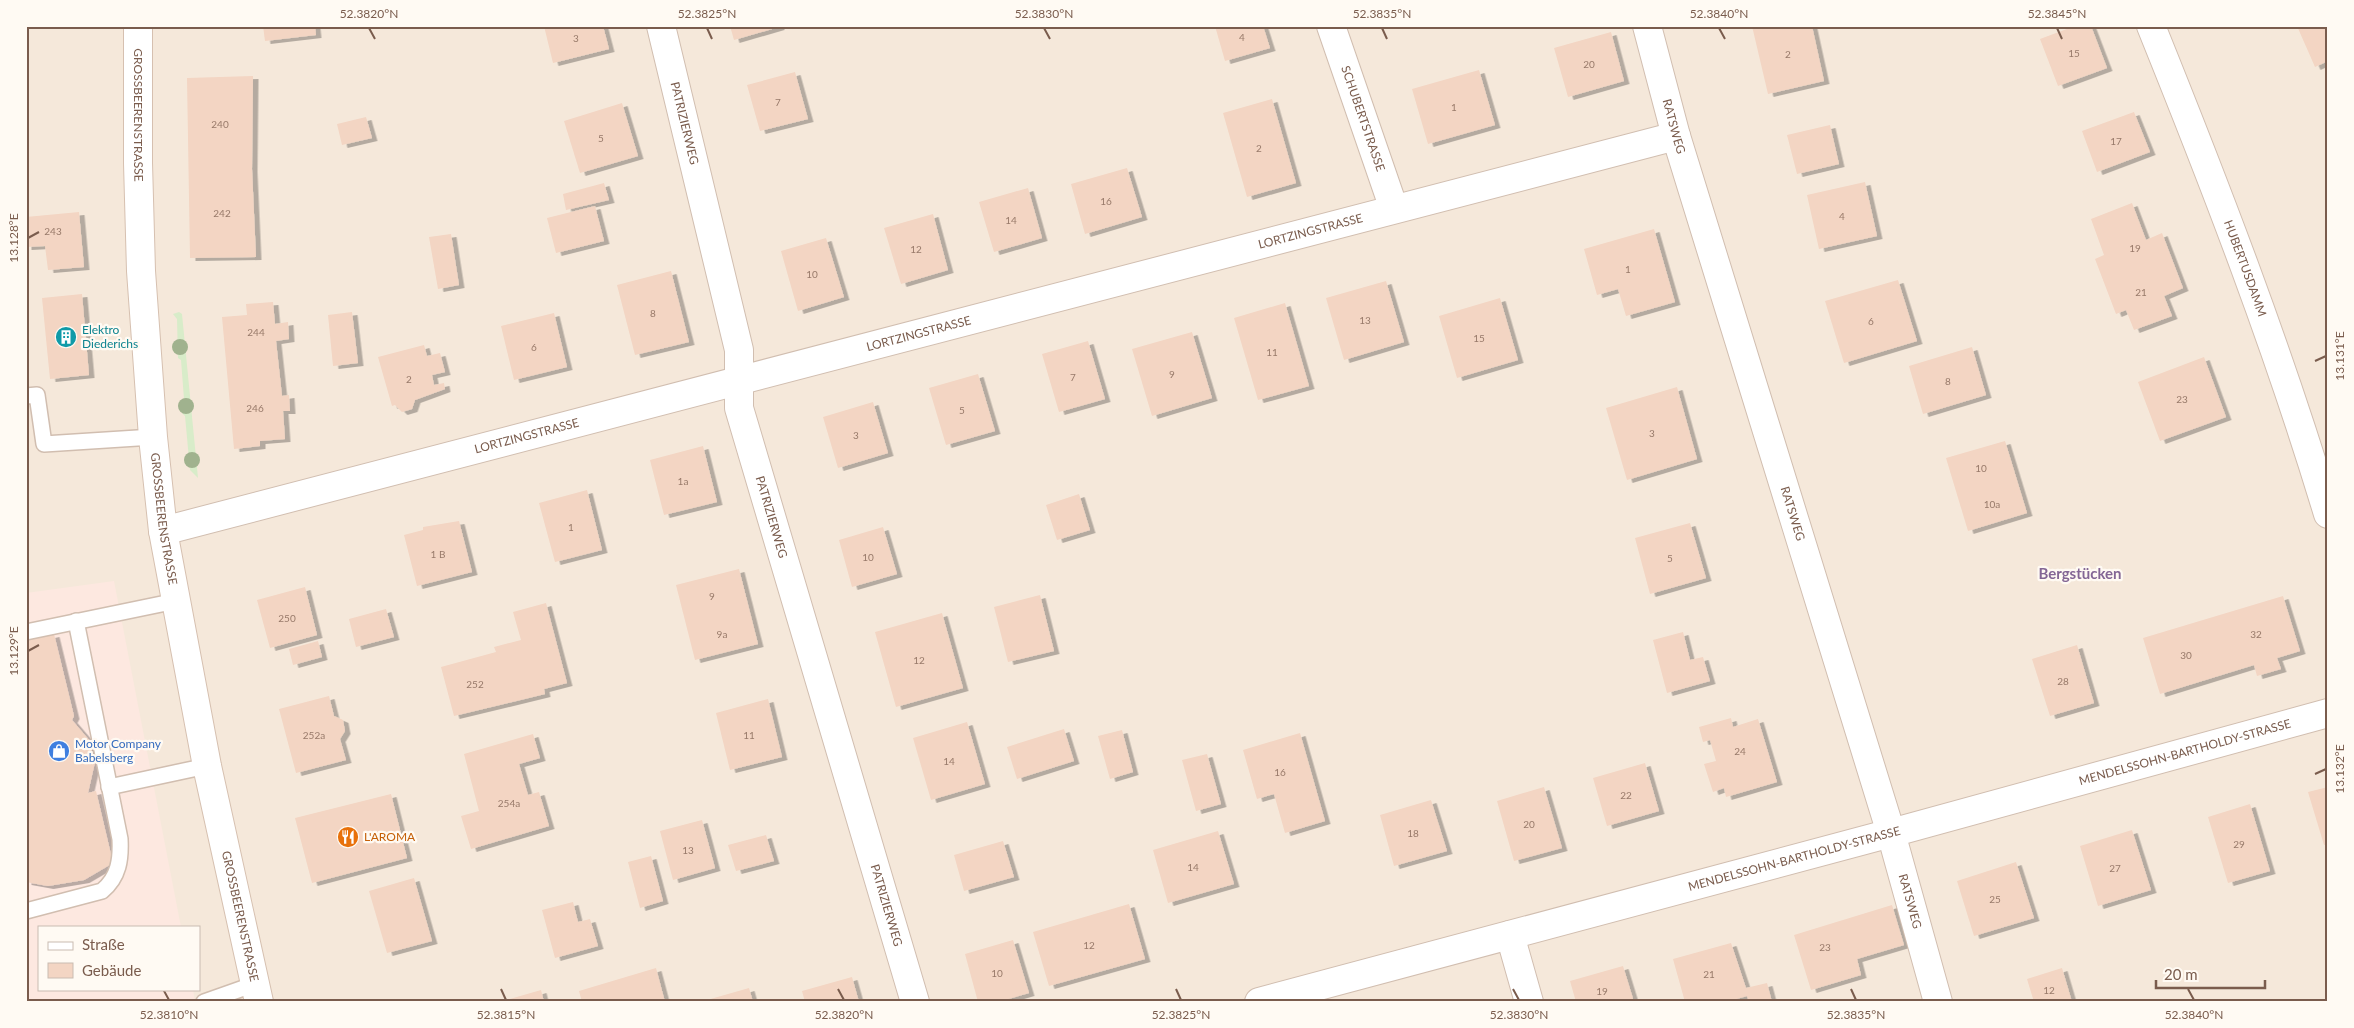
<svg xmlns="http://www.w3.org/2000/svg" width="2354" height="1028" font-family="Lato,sans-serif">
<defs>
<filter id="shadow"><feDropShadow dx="5.5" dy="3" stdDeviation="0" flood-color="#0004"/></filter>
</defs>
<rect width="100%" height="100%" fill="#fdf6ec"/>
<!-- residential -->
<path fill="#f5e8da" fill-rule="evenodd" d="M26,26h2302v976h-2302zM39,927h160v62h-160z"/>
<!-- commercial -->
<polygon fill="#fde8e0" points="114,581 181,927 39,927 39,989 193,989 195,1002 26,1002 26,593"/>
<!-- green -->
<polygon fill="#d8ecc9" points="179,312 182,314 198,478 190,470 185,416 182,413 181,401 184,399 181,360 178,358 177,319 173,314"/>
<!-- building -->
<g fill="#f3d5c3" filter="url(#shadow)">
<polygon points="263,26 315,26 316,35 265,41"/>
<polygon points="544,26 603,26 609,49 553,63"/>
<polygon points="730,26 779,26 779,27 734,40"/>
<polygon points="1215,26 1263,26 1270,48 1225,61"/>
<polygon points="1752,26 1812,26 1824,81 1768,94"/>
<polygon points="2075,26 2091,26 2107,68 2058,86 2040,39"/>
<polygon points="2297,26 2328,26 2328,61 2315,67"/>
<polygon points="1611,32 1624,81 1568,97 1554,48"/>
<polygon points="1479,70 1495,125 1428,144 1412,89"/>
<polygon points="795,72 808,119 760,131 747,85"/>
<polygon points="253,76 252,169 256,257 190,258 187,78"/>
<polygon points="1272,99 1296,183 1247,197 1223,113"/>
<polygon points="622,103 638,156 580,173 564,121"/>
<polygon points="2134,112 2150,152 2097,172 2082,131"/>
<polygon points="366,117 372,138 342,145 337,124"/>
<polygon points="1830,125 1839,164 1797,174 1787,135"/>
<polygon points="1127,168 1142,217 1085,234 1071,184"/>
<polygon points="1865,182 1877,236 1819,249 1807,195"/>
<polygon points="604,183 609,200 566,210 563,194"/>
<polygon points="1028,188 1042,238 994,252 979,202"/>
<polygon points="2132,203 2146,240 2162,233 2183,288 2164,296 2172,316 2134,330 2126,310 2116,314 2095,259 2104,255 2091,219"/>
<polygon points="595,206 604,241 556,253 547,218"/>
<polygon points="79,212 84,267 48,270 45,246 26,247 26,217"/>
<polygon points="933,214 948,270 901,284 884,228"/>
<polygon points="1654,229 1675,302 1626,316 1618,289 1597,295 1584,249"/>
<polygon points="451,234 459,285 438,289 429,237"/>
<polygon points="826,238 844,297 798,311 781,251"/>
<polygon points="671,271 689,342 635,355 617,285"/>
<polygon points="1898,280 1917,341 1844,363 1825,301"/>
<polygon points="1386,281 1404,342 1344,360 1326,298"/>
<polygon points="82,294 89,375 50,379 42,298"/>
<polygon points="1500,298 1518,360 1457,378 1439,316"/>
<polygon points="273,302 275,324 288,322 289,339 276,341 282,396 289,395 290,411 283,411 285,439 260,441 260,446 234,449 222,317 247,315 246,304"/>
<polygon points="1285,303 1309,386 1258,400 1234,318"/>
<polygon points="352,312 358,363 333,366 328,315"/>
<polygon points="554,313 567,367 514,380 501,326"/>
<polygon points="1192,332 1212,398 1152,416 1132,349"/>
<polygon points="1088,341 1105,399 1059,412 1042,354"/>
<polygon points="424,345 427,356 440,353 445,372 432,375 434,385 444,383 445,389 415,400 412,409 402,412 395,405 392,406 378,357"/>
<polygon points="1972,347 1986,395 1923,414 1909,366"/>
<polygon points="2204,357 2226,417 2160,441 2138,382"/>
<polygon points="978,374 995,431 946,445 929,388"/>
<polygon points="1677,387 1697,459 1627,480 1606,408"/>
<polygon points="873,402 888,453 838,468 823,417"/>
<polygon points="2005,441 2027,513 1968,531 1946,458"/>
<polygon points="703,446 717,502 664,515 650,460"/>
<polygon points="587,490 602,550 555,562 539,503"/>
<polygon points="1079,494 1090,530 1057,540 1046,505"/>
<polygon points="459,521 472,572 417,586 404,535 423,530 423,527"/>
<polygon points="1690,523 1706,578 1650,594 1635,538"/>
<polygon points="883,527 897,574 852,587 839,540"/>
<polygon points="739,569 758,644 695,660 676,585"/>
<polygon points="305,587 317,635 270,648 257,600"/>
<polygon points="1040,595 1054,651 1008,662 994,607"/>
<polygon points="2283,596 2300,651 2277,658 2281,669 2257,676 2254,665 2160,694 2143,638"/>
<polygon points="546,603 567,683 544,689 545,694 454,716 441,667 496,652 494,647 521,640 513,612"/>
<polygon points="386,609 394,637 356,647 349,619"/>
<polygon points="942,613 963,688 896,707 875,632"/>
<polygon points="1683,632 1690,660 1703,657 1710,681 1667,693 1653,640"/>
<polygon points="54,634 74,716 72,720 89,740 95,762 88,793 96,791 113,863 84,880 48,886 26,882 26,640"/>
<polygon points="318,641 322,657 293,665 289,649"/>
<polygon points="2077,645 2094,703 2050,716 2032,659"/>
<polygon points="329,696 334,716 343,720 345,731 340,739 346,760 296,773 279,709"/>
<polygon points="768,699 782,757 730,770 716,713"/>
<polygon points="1731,718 1733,727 1758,719 1777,782 1726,797 1724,788 1713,792 1704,764 1716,761 1710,740 1703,742 1699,727"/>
<polygon points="967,722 985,784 931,800 913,738"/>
<polygon points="1064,729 1074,761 1017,779 1007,747"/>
<polygon points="1122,730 1133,772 1110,779 1098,736"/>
<polygon points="1300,733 1325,821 1285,833 1274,794 1257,799 1243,750"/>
<polygon points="533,734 540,758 519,764 528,795 539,792 549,826 471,849 461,816 479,811 464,754"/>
<polygon points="1207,754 1221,804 1196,811 1182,760"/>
<polygon points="1645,763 1659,811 1607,826 1593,778"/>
<polygon points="1544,787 1562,848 1514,861 1497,801"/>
<polygon points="2328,787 2328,844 2324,845 2308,792"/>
<polygon points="391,794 407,858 312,883 295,818"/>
<polygon points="1431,800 1447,851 1394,866 1380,815"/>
<polygon points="2250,804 2270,871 2228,883 2208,817"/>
<polygon points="702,820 715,868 673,880 660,831"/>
<polygon points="2132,830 2151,890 2098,906 2080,846"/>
<polygon points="1218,831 1234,884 1168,903 1153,850"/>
<polygon points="766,835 774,861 736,871 728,845"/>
<polygon points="1003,841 1014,877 964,891 954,855"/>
<polygon points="651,856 663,901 640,908 628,862"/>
<polygon points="2016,862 2034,918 1974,936 1957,881"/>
<polygon points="414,878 432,941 387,953 369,891"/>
<polygon points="573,902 578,922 590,919 598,946 555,958 542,910"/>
<polygon points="1129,904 1145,959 1049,986 1033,932"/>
<polygon points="1892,905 1904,945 1857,959 1861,975 1811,990 1794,935"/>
<polygon points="1013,940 1029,993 998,1002 978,1002 965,954"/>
<polygon points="1731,943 1746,988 1767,983 1772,1002 1749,1002 1747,996 1726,1002 1685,1002 1673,959"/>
<polygon points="1623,966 1634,1002 1576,1002 1570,981"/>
<polygon points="656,968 665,1002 582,1002 579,991"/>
<polygon points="2062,968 2072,1002 2034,1002 2027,979"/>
<polygon points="852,977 859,1002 805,1002 802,991"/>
<polygon points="749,988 753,1002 707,1002 707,1000"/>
<polygon points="541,990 544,1002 504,1002 503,1001"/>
</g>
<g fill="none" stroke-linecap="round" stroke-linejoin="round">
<!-- lane casing -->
<g stroke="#d1beb0" stroke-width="18">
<g id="lane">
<polyline points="26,396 37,395 44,444 153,437"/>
<polyline points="26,632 176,601"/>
<polyline points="109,787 207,766"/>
<path d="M26,911l76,-20c17,-14 19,-32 18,-52l-44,-218"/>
<polyline points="204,1002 255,984"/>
</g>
</g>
<!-- street casing -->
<g stroke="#d1beb0" stroke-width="30">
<g id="street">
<path id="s1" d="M661,26l78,324v58l176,594"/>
<path id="s2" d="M1331,26l63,183"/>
<path id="s3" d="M1647,26l29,110 215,697 47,169"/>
<path id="s4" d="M2151,26c65,161 127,322 177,488"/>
<path id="s5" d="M163,531l1513,-395"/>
<polyline points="1510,935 1529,1002"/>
<path id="s6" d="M1259,1002l632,-169 437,-120"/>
</g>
</g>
<!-- secondary casing -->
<g stroke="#d6c0b0" stroke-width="30">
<g id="secondary">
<path id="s7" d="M138,26v137l3,108 12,166 10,94 44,235 52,236"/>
</g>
</g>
<!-- lane -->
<use href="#lane" stroke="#fff" stroke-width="15"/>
<!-- street -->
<use href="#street" stroke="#fff" stroke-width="28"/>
<!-- secondary -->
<use href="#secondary" stroke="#fff" stroke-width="28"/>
</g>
<!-- trees -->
<g fill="#a0b28e">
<circle cx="180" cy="347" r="8"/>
<circle cx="186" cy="406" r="8"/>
<circle cx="192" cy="460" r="8"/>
</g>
<!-- ticks -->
<path fill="none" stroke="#7a5c4d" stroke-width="2" d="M369,28l6,11M707,28l5,11M1044,28l6,11M1382,28l5,11M1719,28l6,11M2057,28l5,11M28,238l11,-6M2315,361l11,-5M28,651l11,-6M2315,774l11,-5M163,989l6,11M501,989l5,11M838,989l6,11M1176,989l5,11M1513,989l6,11M1851,989l5,11M2188,989l6,11"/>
<!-- icons -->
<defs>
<g id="building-disc" transform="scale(1.125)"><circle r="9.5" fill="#0f9aa8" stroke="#fffaf3"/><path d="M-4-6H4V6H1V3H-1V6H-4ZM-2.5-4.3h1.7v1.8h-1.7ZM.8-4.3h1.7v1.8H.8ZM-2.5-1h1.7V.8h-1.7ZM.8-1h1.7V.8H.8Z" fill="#fff"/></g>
<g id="shop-disc" transform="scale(1.125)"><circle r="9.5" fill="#3f7fe0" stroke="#fffaf3"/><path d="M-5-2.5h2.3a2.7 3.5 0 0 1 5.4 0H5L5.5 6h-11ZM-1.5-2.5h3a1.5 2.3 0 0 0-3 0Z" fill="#fff"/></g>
<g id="restaurant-disc" transform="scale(1.125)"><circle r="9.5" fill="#e8710a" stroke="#fffaf3"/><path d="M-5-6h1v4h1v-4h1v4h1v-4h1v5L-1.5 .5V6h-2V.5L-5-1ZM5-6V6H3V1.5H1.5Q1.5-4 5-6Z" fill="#fff"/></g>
</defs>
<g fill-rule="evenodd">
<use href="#building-disc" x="66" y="337"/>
<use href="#shop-disc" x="59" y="751"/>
<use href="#restaurant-disc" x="348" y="837"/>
</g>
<g text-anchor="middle" stroke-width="4.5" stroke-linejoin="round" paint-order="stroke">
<!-- number labels -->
<g font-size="10" fill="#987a6a">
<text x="1242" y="41">4</text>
<text x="576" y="42">3</text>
<text x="2074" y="57">15</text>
<text x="1788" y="58">2</text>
<text x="1589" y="68">20</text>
<text x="778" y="106">7</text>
<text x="1454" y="111">1</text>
<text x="220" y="128">240</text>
<text x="601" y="142">5</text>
<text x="2116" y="145">17</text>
<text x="1259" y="152">2</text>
<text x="1106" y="205">16</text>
<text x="222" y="217">242</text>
<text x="1842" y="220">4</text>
<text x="1011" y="224">14</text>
<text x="53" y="235">243</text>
<text x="2135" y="252">19</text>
<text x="916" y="253">12</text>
<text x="1628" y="273">1</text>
<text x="812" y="278">10</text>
<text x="2141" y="296">21</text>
<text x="653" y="317">8</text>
<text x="1365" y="324">13</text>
<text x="1871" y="325">6</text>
<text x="256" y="336">244</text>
<text x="1479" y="342">15</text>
<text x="534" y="351">6</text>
<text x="1272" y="356">11</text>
<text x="1172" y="378">9</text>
<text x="1073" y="381">7</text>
<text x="409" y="383">2</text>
<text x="1948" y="385">8</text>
<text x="2182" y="403">23</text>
<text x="255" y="412">246</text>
<text x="962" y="414">5</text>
<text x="1652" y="437">3</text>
<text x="856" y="439">3</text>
<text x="1981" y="472">10</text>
<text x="683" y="485">1a</text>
<text x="1992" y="508">10a</text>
<text x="571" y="531">1</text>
<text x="438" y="558">1 B</text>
<text x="868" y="561">10</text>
<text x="1670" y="562">5</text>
<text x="712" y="600">9</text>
<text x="287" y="622">250</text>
<text x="722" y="638">9a</text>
<text x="2256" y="638">32</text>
<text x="2186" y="659">30</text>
<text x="919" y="664">12</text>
<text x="2063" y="685">28</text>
<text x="475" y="688">252</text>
<text x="314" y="739">252a</text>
<text x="749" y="739">11</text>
<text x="1740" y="755">24</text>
<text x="949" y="765">14</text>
<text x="1280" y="776">16</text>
<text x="1626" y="799">22</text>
<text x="509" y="807">254a</text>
<text x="1529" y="828">20</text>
<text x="1413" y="837">18</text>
<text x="2239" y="848">29</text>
<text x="688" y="854">13</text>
<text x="1193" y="871">14</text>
<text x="2115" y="872">27</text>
<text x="1995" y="903">25</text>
<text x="1089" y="949">12</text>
<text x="1825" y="951">23</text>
<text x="997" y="977">10</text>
<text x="1709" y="978">21</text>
<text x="2049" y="994">12</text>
<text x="1602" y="995">19</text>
</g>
<!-- street labels -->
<g font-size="12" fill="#7a5c4d" stroke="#fffaf3">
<text dy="4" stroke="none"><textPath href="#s7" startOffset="89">GROSSBEERENSTRASSE</textPath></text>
<text dy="4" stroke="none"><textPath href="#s2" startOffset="98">SCHUBERTSTRASSE</textPath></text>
<text dy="4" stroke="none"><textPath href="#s1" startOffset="100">PATRIZIERWEG</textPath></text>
<text dy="4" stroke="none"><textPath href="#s3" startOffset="104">RATSWEG</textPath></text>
<text dy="4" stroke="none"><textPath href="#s5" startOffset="1186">LORTZINGSTRASSE</textPath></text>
<text dy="4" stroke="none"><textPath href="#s4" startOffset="260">HUBERTUSDAMM</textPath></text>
<text dy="4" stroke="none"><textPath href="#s5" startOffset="781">LORTZINGSTRASSE</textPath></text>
<text dy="4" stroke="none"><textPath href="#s5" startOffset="376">LORTZINGSTRASSE</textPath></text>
<text dy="4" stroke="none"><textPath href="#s3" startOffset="509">RATSWEG</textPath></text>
<text dy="4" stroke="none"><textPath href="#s1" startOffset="505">PATRIZIERWEG</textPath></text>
<text dy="4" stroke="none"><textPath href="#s7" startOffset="494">GROSSBEERENSTRASSE</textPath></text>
<text dy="4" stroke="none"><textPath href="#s6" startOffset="959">MENDELSSOHN-BARTHOLDY-STRASSE</textPath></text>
<text dy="4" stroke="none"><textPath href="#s6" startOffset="554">MENDELSSOHN-BARTHOLDY-STRASSE</textPath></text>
<text dy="4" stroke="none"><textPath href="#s3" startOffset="914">RATSWEG</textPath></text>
<text dy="4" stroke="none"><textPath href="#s1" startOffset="910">PATRIZIERWEG</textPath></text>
<text dy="4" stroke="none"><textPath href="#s7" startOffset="899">GROSSBEERENSTRASSE</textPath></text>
</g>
<!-- culture labels -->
<g font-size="12" fill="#0d838f" stroke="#fffaf3" text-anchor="start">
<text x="82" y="334">Elektro<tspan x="82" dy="14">Diederichs</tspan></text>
</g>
<!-- shop labels -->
<g font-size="12" fill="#366cbe" stroke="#fffaf3" text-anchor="start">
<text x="75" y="748">Motor Company<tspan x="75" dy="14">Babelsberg</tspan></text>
</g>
<!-- food labels -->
<g font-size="12" fill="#c56008" stroke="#fffaf3" text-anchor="start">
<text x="364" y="841">L'AROMA</text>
</g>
<!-- quarter labels -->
<g font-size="15" font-weight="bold" fill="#846695" stroke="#fffaf3">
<text x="2080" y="579">Bergstücken</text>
</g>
</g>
<!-- border -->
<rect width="2354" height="1028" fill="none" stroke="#fffaf3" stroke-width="55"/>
<!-- legend -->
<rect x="38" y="926" width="162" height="65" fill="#fffaf3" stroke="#cabbb1"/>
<rect x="48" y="942" width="25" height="8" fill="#ffffff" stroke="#cabbb1"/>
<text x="82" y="950" font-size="15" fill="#7a5c4d">Straße</text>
<rect x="48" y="963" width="25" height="15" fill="#f3d5c3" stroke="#cabbb1"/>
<text x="82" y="976" font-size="15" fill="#7a5c4d">Gebäude</text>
<!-- scale -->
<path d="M2156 980v8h109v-8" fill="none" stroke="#7a5c4d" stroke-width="2.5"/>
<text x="2164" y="980" font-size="15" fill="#7a5c4d" stroke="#fffaf3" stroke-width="4" paint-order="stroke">20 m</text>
<rect x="28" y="28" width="2298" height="972" fill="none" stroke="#7a5c4d" stroke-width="2"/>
<g font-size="12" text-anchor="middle" fill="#7a5c4d">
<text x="369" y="18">52.3820°N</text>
<text x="707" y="18">52.3825°N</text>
<text x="1044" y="18">52.3830°N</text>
<text x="1382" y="18">52.3835°N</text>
<text x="1719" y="18">52.3840°N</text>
<text x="2057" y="18">52.3845°N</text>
<text transform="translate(14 238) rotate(-90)" y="4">13.128°E</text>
<text transform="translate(2340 356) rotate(-90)" y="4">13.131°E</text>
<text transform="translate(14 651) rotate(-90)" y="4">13.129°E</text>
<text transform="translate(2340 769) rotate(-90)" y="4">13.132°E</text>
<text x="169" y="1019">52.3810°N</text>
<text x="506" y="1019">52.3815°N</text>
<text x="844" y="1019">52.3820°N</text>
<text x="1181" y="1019">52.3825°N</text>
<text x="1519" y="1019">52.3830°N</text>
<text x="1856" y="1019">52.3835°N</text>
<text x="2194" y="1019">52.3840°N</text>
</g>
</svg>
